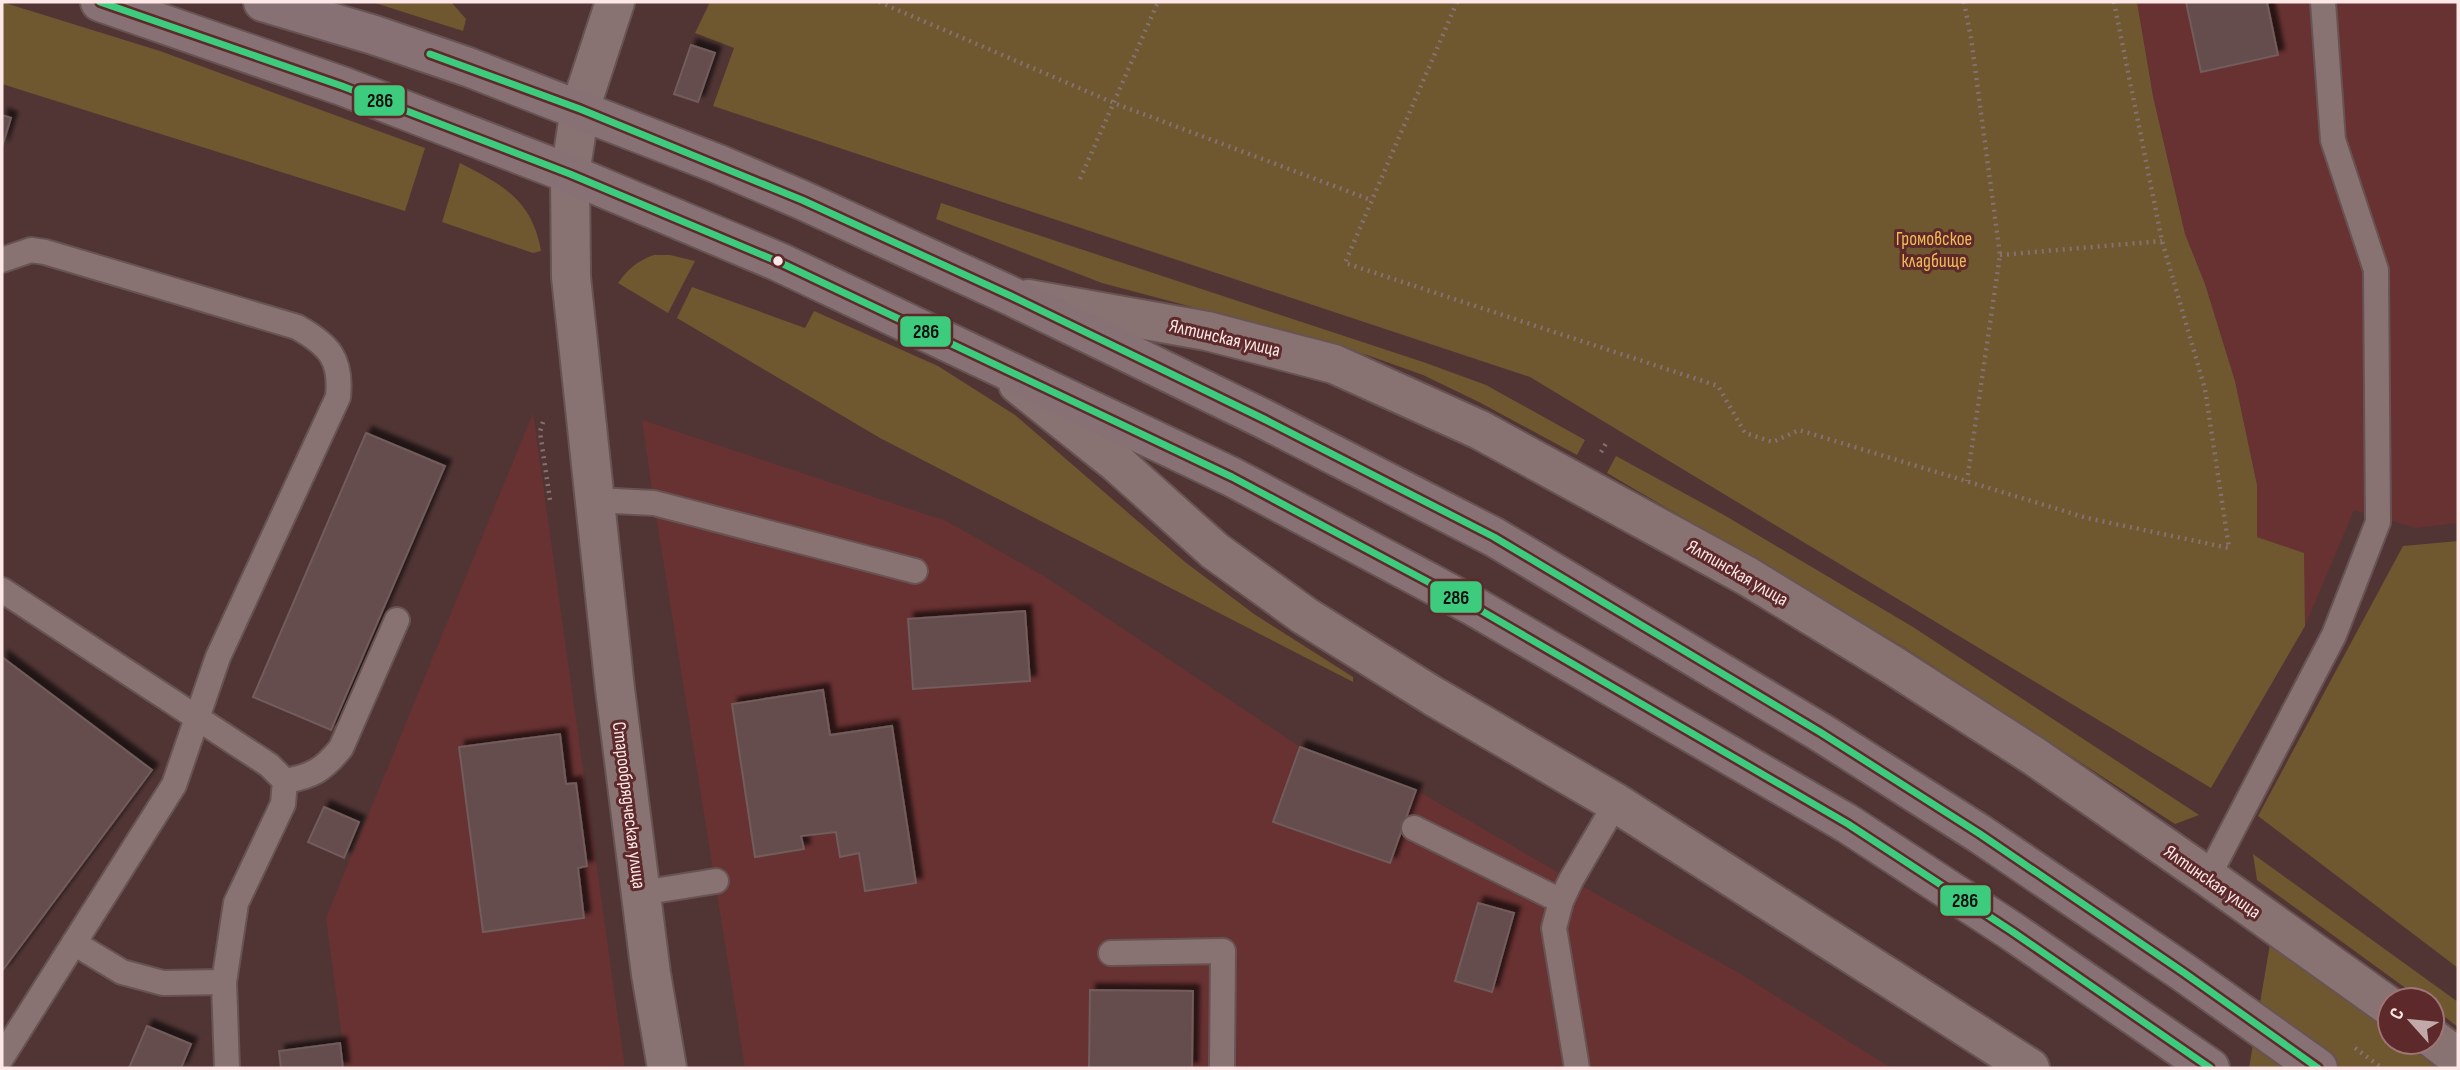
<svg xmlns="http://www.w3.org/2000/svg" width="2460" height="1070" font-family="'Sofia Sans Condensed',sans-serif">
<defs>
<filter id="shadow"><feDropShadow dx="6" dy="-6" stdDeviation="2" flood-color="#0009"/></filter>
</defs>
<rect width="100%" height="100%" fill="#513535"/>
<!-- built -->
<g fill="#683132">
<polygon points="2137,2 2458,2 2458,523 2416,528 2354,510 2305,626 2303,553 2257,537 2257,485 2235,381 2205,284 2185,234 2153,96"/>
<polygon points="533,413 625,1068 346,1068 326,918"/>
<polygon points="642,420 946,521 1044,576 1300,747 1416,790 1571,880 1739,973 1891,1068 745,1068 654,503"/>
</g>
<!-- green -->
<g fill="#6f5730">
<polygon points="2,2 160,51 425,148 405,211 2,84"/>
<polygon points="372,2 451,2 466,19 463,31"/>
<polygon points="710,2 2137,2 2153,96 2185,234 2205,284 2235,381 2257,485 2257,537 2304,553 2305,626 2211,788 1530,377 713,106 734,48 695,33"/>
<path d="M460,163c43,22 72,37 81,88l-8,2 -91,-31z"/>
<polygon points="941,203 1426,363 1486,385 1585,440 1577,455 1479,402 1423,375 1367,355 1309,338 1102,283 936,219"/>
<path d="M654,255h16l25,6 -27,52 -50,-30c10,-14 19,-22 36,-28z"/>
<polygon points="692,287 805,328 814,311 938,366 1015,415 1185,562 1254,614 1353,677 1353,682 880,438 677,318"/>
<polygon points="1616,456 1724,515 1913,627 2199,815 2175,824 1902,646 1607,473"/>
<polygon points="2458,541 2458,968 2258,816 2403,546"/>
<polygon points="2253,854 2458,1002 2458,1027 2432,1007 2432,1000 2422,1000 2257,880"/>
<polygon points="2271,938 2390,1028 2390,1042 2409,1042 2444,1068 2249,1068"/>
</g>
<!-- building -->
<g fill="#654e4e" stroke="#725b5b" stroke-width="2" filter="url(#shadow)">
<polygon points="2186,2 2267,2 2278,55 2201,72"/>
<polygon points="691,45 715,53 698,102 674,94"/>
<polygon points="2,115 11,118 2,147"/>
<polygon points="366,433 445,466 331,730 253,697"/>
<polygon points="1025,611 1030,681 913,689 908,619"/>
<polygon points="2,657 152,770 2,971"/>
<polygon points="823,690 830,735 892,726 916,883 865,891 859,853 840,857 836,832 801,836 804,849 755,857 732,704"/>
<polygon points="560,734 566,784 576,783 587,866 578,868 584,918 483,932 459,747"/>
<polygon points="1300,747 1416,790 1390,863 1273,822"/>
<polygon points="324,807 359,822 344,858 308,842"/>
<polygon points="1478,903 1514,913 1492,992 1455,981"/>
<polygon points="1090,990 1193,991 1192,1068 1089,1068"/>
<polygon points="147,1026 191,1044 181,1068 129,1068"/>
<polygon points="340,1043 343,1068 281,1068 279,1051"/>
</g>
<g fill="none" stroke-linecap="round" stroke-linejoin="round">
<!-- service casing -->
<g stroke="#685353" stroke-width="28">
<g id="service">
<path d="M2,260l29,-10 14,2 252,75c32,18 45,32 41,70l-120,260 -44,128 -172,272"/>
<polyline points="595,500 654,503 915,571"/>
<polyline points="2,590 269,765 285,781 283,804 236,903 224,982 227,1068"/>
<path d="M285,781c28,-5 38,-11 56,-33l56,-128"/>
<polyline points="1414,828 1561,901"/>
<polyline points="2208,877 2334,635 2378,522 2376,270 2333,140 2323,2"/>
<polyline points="641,893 716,881"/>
<polyline points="74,943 122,972 163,983 224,982"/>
<polyline points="1111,953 1223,951 1222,1068"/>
<polyline points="1577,1068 1554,928 1561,901 1571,880 1616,803"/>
</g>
</g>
<!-- minor casing -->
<g stroke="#685353" stroke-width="42">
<g id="minor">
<polyline points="570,174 571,277 615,689 651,974 667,1068"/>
<polyline points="1028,299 1207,331 1334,364 1480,430 1747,576 1894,666 2034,756 2208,877 2390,1007"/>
<polyline points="1018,384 1118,464 1215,551 1305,616 1433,696 1616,803 2030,1068"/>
<polyline points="2432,1038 2458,1058"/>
</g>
</g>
<!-- tertiary casing -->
<g stroke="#685353" stroke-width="42">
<polyline id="tertiary" points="570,174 580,109 615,2"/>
</g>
<!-- primary casing -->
<g stroke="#685353" stroke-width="42">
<g id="primary">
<polyline points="100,2 342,86 570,174 779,262 1232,477 1475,607 1848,824 2013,932 2210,1068"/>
<polyline points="263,2 374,35 468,67 718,164 802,200 1011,296 1264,419 1494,537 1820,732 1980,834 2183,972 2318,1068"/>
</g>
</g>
<!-- path -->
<g stroke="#857170" stroke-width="4.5" stroke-dasharray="2 5" stroke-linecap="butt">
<polyline points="879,2 1114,103 1371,200"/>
<polyline points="1457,2 1345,263 1718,386 1745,433 1773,442 1799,430 2087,518 2229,548 2205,389 2162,241 2114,2"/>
<polyline points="1964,2 1971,38 2000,255 1967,481"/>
<polyline points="1080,179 1158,2"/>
<polyline points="2000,255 2162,241"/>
<polyline points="543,422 540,432 550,500"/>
<polyline points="1601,452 1608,440"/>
<polyline points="2355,1048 2382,1068"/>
</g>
<!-- service -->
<use href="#service" stroke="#897372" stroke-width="24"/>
<!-- minor -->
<use href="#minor" stroke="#897372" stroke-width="38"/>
<!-- tertiary -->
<use href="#tertiary" stroke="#897372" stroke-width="38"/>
<!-- primary -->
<use href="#primary" stroke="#877175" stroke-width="38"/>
<!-- bus-1 casing -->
<g stroke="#5d292a" stroke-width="12">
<g id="bus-1">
<polyline points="100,2 342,86 570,174 779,262 1232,477 1475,607 1848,824 2013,932 2210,1068"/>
<polyline points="430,54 580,109 802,200 1011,296 1264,419 1494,537 1820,732 1980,834 2183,972 2318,1068"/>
</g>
</g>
<!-- bus-1 -->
<use href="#bus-1" stroke="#3dcb7d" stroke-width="7"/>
</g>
<!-- markers -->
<circle fill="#fde8e7" stroke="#5d292a" stroke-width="2.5" cx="778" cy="261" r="6"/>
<g text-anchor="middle" stroke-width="6" stroke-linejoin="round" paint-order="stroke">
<!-- park labels -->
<g font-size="19" fill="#f2bb54" stroke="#5d292a">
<text x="1934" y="245">Громовское<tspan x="1934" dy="22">кладбище</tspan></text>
</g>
<!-- street labels -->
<g font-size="19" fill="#fde8e7" stroke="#5d292a">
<text transform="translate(1225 337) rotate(13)" y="7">Ялтинская улица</text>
<text transform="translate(1738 572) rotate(30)" y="7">Ялтинская улица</text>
<text transform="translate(630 805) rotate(83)" y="7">Старообрядческая улица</text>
<text transform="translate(2213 881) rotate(35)" y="7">Ялтинская улица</text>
</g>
</g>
<g stroke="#5d292a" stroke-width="2.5">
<rect x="353" y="84" width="53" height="33" rx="7" fill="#3dcb7d"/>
<rect x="899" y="315" width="53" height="33" rx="7" fill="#3dcb7d"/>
<rect x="1429" y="580" width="54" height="34" rx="7" fill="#3dcb7d"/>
<rect x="1939" y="884" width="53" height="33" rx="7" fill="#3dcb7d"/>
</g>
<g font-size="19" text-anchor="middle" font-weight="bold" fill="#111">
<text x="380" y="107">286</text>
<text x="926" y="338">286</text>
<text x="1456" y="604">286</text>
<text x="1965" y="907">286</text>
</g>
<!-- border -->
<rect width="2460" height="1070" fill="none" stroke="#fde8e7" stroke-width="7"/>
<!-- north arrow -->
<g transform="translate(2411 1021) rotate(297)"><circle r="33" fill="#5d292a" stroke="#9d7576" stroke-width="2"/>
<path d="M0-5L12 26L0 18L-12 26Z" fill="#c1a9a9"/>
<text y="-10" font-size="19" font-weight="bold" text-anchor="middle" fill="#fde8e7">С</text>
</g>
</svg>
